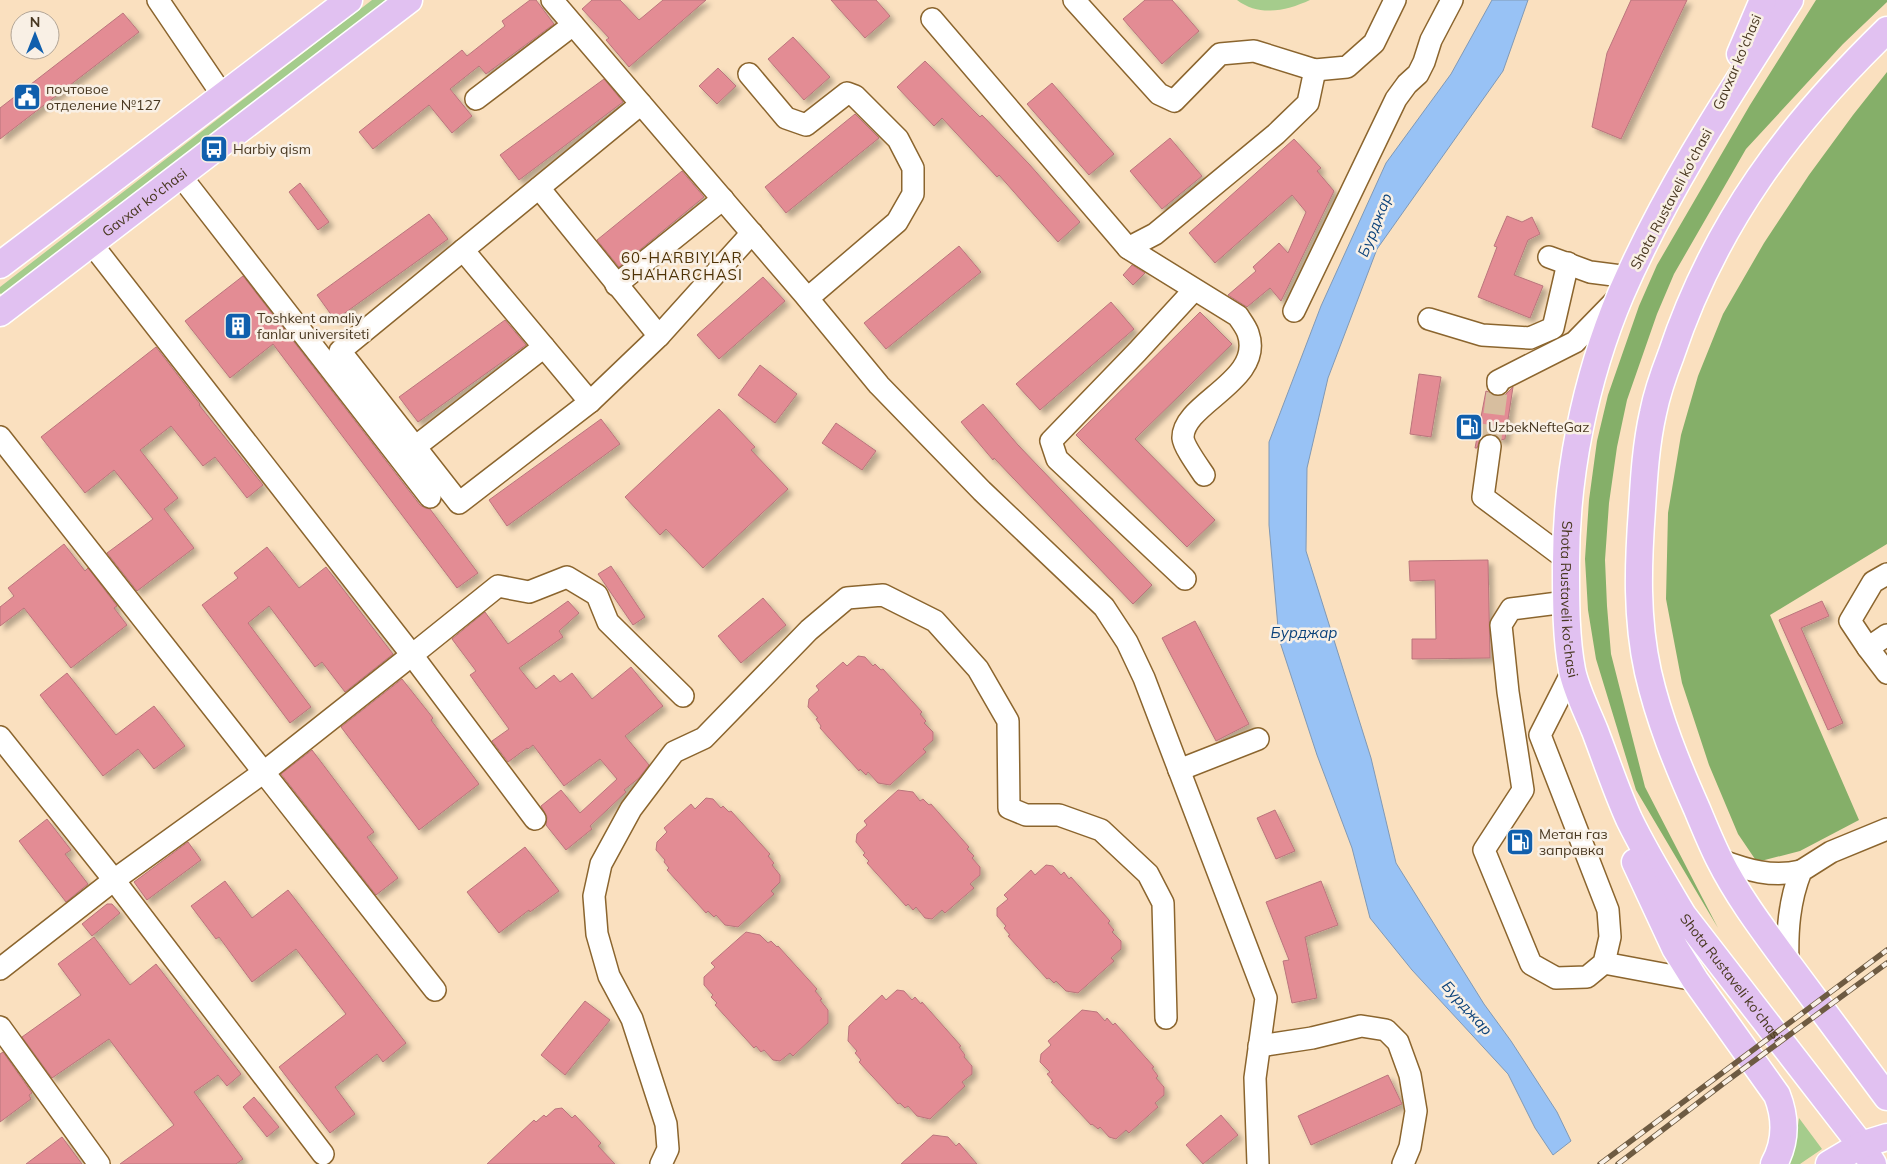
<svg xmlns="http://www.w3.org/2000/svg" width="1887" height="1164" font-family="Mulish,sans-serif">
<defs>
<filter id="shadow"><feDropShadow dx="4.5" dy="4.5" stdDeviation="2.5" flood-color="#0004"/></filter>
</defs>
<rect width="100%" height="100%" fill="#fae0bf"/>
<!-- green -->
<g fill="#a5cc8c">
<polygon points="372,0 390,0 3,297 0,293 0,287"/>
<path d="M1237,0h73c-24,11 -51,17 -73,0z"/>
<polygon points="1799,1118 1822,1149 1800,1164 1787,1164 1797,1133"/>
</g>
<!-- forest -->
<g fill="#85af69">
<polygon points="1816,0 1887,0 1887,2 1843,44 1746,149 1674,274 1657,314 1627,400 1617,447 1609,503 1605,560 1607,606 1611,654 1645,787 1718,928 1636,790 1596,659 1588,610 1585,559 1589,500 1597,441 1608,395 1639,306 1657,265 1750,105"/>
<polygon points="1887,72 1887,544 1770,615 1859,820 1800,851 1757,862 1738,834 1709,765 1682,683 1666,599 1668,513 1681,435 1698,376 1723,314 1764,243 1809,175 1853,115"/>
</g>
<!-- water -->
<polygon fill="#98c2f5" stroke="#8099b5" points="1492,0 1528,0 1503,71 1377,249 1328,378 1307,468 1306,551 1371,758 1396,863 1484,1004 1511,1041 1557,1112 1571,1141 1553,1155 1535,1128 1508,1074 1412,970 1370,918 1352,848 1317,755 1279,639 1269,525 1269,442 1321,306 1386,163 1451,74"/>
<!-- building -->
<g fill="#e38c94" stroke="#ba757c" filter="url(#shadow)">
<polygon points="530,0 536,0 554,24 486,74 479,66 450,89 472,116 452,133 429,105 373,149 359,132 462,50 467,56 505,26 502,21"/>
<polygon points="592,0 620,0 639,20 663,0 706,0 629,67 606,40 609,38 582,9"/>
<polygon points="831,0 876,0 890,16 865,38"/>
<polygon points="1145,0 1172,0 1199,31 1162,64 1123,19"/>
<polygon points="1631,0 1687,0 1621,139 1592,127 1607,53"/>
<polygon points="123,13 139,32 0,139 0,108"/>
<polygon points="793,37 830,77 804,100 768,59"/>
<polygon points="925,61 980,117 982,115 1029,164 1080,222 1058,242 999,175 997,177 942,118 934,126 897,87"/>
<polygon points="718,68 736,86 717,104 699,86"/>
<polygon points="604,79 623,102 519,180 500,155"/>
<polygon points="1052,83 1114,154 1089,175 1027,104"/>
<polygon points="855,114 879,138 786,213 765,187"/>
<polygon points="1170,138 1202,176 1162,209 1130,171"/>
<polygon points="1294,139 1321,168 1317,171 1334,191 1281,301 1270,288 1247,307 1228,295 1256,271 1253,267 1279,243 1288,253 1306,212 1292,195 1215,263 1189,233"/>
<polygon points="682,171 704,197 619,267 597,240"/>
<polygon points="300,183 329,222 318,230 289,192"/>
<polygon points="429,214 448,239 335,320 317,295"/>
<polygon points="1507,216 1522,222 1532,217 1540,234 1528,240 1514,275 1543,286 1530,318 1478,297 1497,247 1494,246"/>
<polygon points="959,246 981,272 886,349 864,323"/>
<polygon points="1132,265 1145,273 1133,285 1123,275"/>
<polygon points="243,276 420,505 425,508 430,509 478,573 457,588 273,344 230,378 185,321"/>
<polygon points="763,277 785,301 719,359 697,335"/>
<polygon points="1111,302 1134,329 1040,410 1016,384"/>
<polygon points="1200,312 1232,344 1135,439 1215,520 1187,547 1076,435"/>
<polygon points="505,320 526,345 418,422 399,397"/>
<polygon points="156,347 200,404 199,405 263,485 247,498 215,457 203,466 171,426 140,450 178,498 164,509 194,548 137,591 107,553 153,519 114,470 85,493 41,437"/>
<polygon points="760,365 797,394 775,423 738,395"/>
<polygon points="1419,374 1441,377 1431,437 1410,434"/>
<polygon points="1513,387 1505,439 1501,440 1492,434 1486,434 1480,439 1477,448 1475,448 1486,391 1498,396 1505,395"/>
<polygon points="983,404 1018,445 1152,585 1133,604 994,458 993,460 961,422"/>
<polygon points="719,409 755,447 751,450 788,489 703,568 666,529 660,535 625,497"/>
<polygon points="601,419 620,444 507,526 489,500"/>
<polygon points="836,423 876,451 862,470 822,443"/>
<polygon points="64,544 85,571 88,568 117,606 114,608 127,625 71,668 24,608 0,626 0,607 14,596 8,588"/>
<polygon points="267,547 299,588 326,567 393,654 345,692 322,662 315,667 269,606 248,623 311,707 290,723 202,605 238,578 234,573"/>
<polygon points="1488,560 1490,658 1412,659 1412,639 1436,639 1435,580 1410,581 1409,561"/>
<polygon points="611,566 645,617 633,625 598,574"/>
<polygon points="763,598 786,625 741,663 718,636"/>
<polygon points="568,601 579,613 559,631 563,637 519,668 536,689 554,675 560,682 572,673 592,699 631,667 663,706 625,736 649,765 639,778 624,790 626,792 590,826 592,829 566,850 546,825 547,817 541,806 561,790 580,813 617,779 600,759 564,786 533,745 528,749 527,748 508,762 492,741 509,729 470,675 476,671 452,639 485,612 508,644"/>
<polygon points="1822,601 1829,616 1801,628 1843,723 1828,730 1779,620"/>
<polygon points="1195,621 1249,724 1216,741 1162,638"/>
<polygon points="858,656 865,657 873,666 875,664 881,670 883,669 922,712 920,714 926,721 924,723 933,732 933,740 923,749 926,752 890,785 878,783 868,772 866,775 860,769 859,771 820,728 821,726 816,719 818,718 808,707 809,699 819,690 816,686 843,662 847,666"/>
<polygon points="67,673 116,735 154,706 185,746 154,769 138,749 103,776 40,695"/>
<polygon points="402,679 433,718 431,720 479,784 419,830 341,727"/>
<polygon points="312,750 374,832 367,837 398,878 376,895 281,774"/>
<polygon points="898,790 913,792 920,801 923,799 929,805 931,804 969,847 967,849 974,856 972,858 980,867 980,875 970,884 974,888 945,913 942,910 932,919 925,918 916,907 913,910 908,904 906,906 867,863 869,861 863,855 865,853 856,842 857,834 867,825 864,821"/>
<polygon points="706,798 713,799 721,808 723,806 729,812 731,811 770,854 768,856 774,863 772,865 780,875 780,882 771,891 774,894 738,927 725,925 716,915 714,917 708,911 706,913 667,870 669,868 664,862 665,860 656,850 657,842 667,832 664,828 691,804 695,809"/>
<polygon points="1275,810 1295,851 1276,859 1257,818"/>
<polygon points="47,819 71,850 65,854 88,884 66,902 19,841"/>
<polygon points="188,842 201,860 147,900 134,882"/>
<polygon points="525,847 559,891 530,912 529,910 499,933 467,892"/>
<polygon points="1046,865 1053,866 1061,875 1064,872 1069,879 1071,877 1110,921 1108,923 1114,930 1112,932 1121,941 1121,949 1111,958 1114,961 1078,993 1066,991 1056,981 1054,983 1049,978 1047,979 1008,936 1010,935 1004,928 1006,926 997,916 997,908 1008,899 1004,895 1031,870 1035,875"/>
<polygon points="225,881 252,918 288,890 406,1043 383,1062 377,1054 335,1087 355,1114 330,1133 279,1067 346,1014 296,949 252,982 219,937 216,939 191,906"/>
<polygon points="1321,881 1338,925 1305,937 1317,998 1292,1003 1283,961 1289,960 1266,902"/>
<polygon points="107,904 112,904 120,913 92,936 82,924"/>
<polygon points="746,932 760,935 768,943 771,941 777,947 778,946 817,989 815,991 822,999 820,1000 828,1010 828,1023 793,1056 790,1053 780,1061 773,1060 764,1050 761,1052 756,1046 754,1048 715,1005 717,1003 711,997 713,995 704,985 704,977 715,967 711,963"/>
<polygon points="94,937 130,985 156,964 241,1074 227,1086 218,1075 194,1092 243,1159 236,1164 120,1164 174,1125 109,1039 52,1078 22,1037 81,995 58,964"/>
<polygon points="897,990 904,991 912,1000 915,997 921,1004 922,1002 961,1046 959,1047 965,1055 964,1057 972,1066 972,1074 962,1082 965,1086 930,1119 917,1116 908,1106 905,1108 900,1103 898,1104 859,1062 861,1060 855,1053 857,1051 848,1041 849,1026 882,995 886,1000"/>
<polygon points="585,1001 610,1020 565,1075 541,1055"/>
<polygon points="1082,1010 1097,1012 1105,1021 1107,1018 1113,1025 1115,1023 1154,1067 1152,1068 1158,1076 1156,1078 1164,1087 1164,1095 1155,1103 1158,1107 1129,1133 1126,1130 1116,1139 1109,1137 1100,1127 1098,1129 1092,1124 1091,1125 1051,1082 1053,1081 1047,1074 1050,1072 1040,1062 1041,1054 1051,1045 1048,1041"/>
<polygon points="3,1052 32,1093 29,1095 31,1099 0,1122 0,1054"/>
<polygon points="1388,1075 1402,1104 1311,1145 1298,1116"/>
<polygon points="254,1097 279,1127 267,1137 243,1107"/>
<polygon points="562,1108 572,1118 575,1115 601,1143 598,1146 615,1164 487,1164 534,1120 536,1122 544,1115 546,1117 555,1109"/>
<polygon points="1221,1115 1238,1135 1203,1164 1186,1145"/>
<polygon points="933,1135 948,1137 956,1146 959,1143 977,1164 901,1164"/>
<polygon points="62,1137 82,1164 26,1164"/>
</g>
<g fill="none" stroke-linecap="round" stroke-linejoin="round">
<!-- minor-tunnel -->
<polyline stroke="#d7be9f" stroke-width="21" stroke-dasharray="21 11" stroke-linecap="butt" points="1490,446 1498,384"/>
<!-- minor casing -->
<g stroke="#8b652e" stroke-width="24">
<g id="minor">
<polyline points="158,0 223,96"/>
<polyline points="552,0 804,294 879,385 982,491 1104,607 1127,642 1144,678 1266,998 1255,1078 1258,1164"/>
<polyline points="1074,0 1159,94 1174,101 1220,54 1254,51 1315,70 1347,67 1374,43 1395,0"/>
<path d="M932,19l196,229 110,68c3,5 8,11 10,17 17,48 -66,70 -65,105 1,9 15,28 21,37"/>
<polyline points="749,74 786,118 806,125 847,93 855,96 898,139 913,168 913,194 897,222 808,298"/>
<polyline points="476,99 573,25"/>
<polyline points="641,104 340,351 459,503 590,402 659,336 752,233"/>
<polyline points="180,175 430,497"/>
<polyline points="539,188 659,336"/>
<polyline points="1128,248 1155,234 1276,134 1308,103 1315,70"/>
<polyline points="463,250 590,402"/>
<polyline points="1549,257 1590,272 1629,277"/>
<polyline points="616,285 723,199"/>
<polyline points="1294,311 1396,99 1407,84 1418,74 1424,62 1431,40 1452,0"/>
<polyline points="1429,319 1482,335 1530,338 1553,328 1568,263"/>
<polyline points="1498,384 1498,381 1575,342 1616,300"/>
<polyline points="0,437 435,990"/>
<polyline points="1490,446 1483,497 1566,559"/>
<polyline points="415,447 544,347"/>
<polyline points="1185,579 1057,459 1051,441 1137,352 1194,290"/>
<polyline points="1566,602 1511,609 1501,625 1508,692 1523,790 1484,850 1531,964 1556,978 1587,977 1604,963 1610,937 1608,910 1540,735 1572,672"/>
<polyline points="1887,635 1868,648 1887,673"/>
<polyline points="1868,648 1850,621 1873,582 1887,574"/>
<polyline points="0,737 114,880 323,1154"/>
<polyline points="1179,770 1258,739"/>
<polyline points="535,819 412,655 498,586 529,592 567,577 597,595 608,622 683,696"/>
<path d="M1720,860c27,10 52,18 81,11"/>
<polyline points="1604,963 1695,980"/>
<path d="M1788,963c-1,-32 1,-62 13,-92l30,-19 56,-23"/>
<polyline points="0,969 114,880 264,772 412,655 91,243"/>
<polyline points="0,1027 99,1164"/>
<polyline points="1259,1046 1312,1038 1361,1026 1386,1030 1398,1042 1410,1075 1416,1111 1410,1147 1403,1164"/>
<polyline points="661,1164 668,1149 666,1124 632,1019 609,976 597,934 594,896 601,864 631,809 674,752 704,738 809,630 847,598 883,595 935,621 978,669 1008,721 1009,808 1026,815 1059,815 1101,830 1148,874 1163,903 1166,1018"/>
</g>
</g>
<!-- major casing -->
<g stroke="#fff" stroke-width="29">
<g id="major">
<path id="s1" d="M1790,0c-61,95 -124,190 -169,294 -36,85 -56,184 -55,277 0,32 0,67 6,99 4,20 15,41 23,61 11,29 21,59 34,88 16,33 35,64 54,96l178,230 12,19"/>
<path d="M1887,30c-98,95 -172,193 -216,325 -7,18 -14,38 -18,58 -7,31 -9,64 -11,96 -4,55 -6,109 6,163 11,48 29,92 49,137 7,17 14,34 22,50 19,38 45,72 70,106 33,44 65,88 98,132"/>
<polyline points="1740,54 1763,0"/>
<polyline points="0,265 349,0"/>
<path id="s2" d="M0,313l409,-313"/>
<path d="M1635,862l40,86 20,32 82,115c9,23 9,47 -3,69"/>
<polyline points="1829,1164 1861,1145 1887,1137"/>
</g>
</g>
<!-- minor -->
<use href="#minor" stroke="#fff" stroke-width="21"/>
<!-- major -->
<use href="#major" stroke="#e1c1f1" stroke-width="26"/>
<!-- rail casing -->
<g stroke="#6e5b42" stroke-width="5.5">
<g id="rail">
<polyline points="1600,1164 1887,950"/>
<polyline points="1618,1164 1724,1083 1887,963"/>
</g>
</g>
<!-- rail -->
<use href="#rail" stroke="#f9f0e5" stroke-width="4" stroke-dasharray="11" stroke-linecap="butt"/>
</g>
<!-- icons -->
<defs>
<g id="civic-square" transform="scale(1.4375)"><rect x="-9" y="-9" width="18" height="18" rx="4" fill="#105fad" stroke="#f9f0e5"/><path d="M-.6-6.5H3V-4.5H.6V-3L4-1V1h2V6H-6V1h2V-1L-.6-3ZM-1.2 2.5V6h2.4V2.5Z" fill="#fff"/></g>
<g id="bus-square" transform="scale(1.4375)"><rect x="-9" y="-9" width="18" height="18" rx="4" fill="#105fad" stroke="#f9f0e5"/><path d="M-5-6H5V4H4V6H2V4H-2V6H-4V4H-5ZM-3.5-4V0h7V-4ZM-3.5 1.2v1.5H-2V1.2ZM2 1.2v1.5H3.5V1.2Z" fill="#fff"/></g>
<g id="building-square" transform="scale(1.4375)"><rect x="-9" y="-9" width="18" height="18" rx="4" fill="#105fad" stroke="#f9f0e5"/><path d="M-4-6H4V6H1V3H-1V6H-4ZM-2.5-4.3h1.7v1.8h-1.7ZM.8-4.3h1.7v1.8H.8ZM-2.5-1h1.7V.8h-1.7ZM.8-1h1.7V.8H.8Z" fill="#fff"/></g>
<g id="fuel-square" transform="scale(1.4375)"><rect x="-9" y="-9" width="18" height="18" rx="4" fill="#105fad" stroke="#f9f0e5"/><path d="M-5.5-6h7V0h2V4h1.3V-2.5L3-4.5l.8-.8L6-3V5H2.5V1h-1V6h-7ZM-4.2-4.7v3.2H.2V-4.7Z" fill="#fff"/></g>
</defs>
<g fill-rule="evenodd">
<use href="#civic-square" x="27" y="97"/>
<use href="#bus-square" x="214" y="149"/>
<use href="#building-square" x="238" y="326"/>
<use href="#fuel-square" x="1469" y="427"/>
<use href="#fuel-square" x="1520" y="842"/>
</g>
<g text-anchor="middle" stroke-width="5" stroke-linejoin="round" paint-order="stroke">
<!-- street labels -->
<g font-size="14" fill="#493821" stroke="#f9f0e5">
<text transform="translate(1737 62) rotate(-67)" y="5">Gavxar ko'chasi</text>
<text transform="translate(1671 199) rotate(-62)" y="5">Shota Rustaveli ko'chasi</text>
<text dy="5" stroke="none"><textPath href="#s2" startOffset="182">Gavxar ko'chasi</textPath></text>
<text dy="5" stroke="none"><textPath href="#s1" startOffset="652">Shota Rustaveli ko'chasi</textPath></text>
<text dy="5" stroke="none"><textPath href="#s1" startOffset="1072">Shota Rustaveli ko'chasi</textPath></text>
</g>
<!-- poi labels -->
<g font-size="14" fill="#493821" stroke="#f9f0e5" text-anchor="start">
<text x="46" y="94">почтовое<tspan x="46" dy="16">отделение №127</tspan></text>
<text x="233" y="154">Harbiy qism</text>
<text x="257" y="323">Toshkent amaliy<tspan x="257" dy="16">fanlar universiteti</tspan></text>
<text x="1488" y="432">UzbekNefteGaz</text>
<text x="1539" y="839">Метан газ<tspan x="1539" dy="16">заправка</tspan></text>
</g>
<!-- water labels -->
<g font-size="15" font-style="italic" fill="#0c437b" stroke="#f9f0e5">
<text transform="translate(1375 225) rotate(-68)" y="5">Бурджар</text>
<text x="1304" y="638">Бурджар</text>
<text transform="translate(1467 1008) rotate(48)" y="5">Бурджар</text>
</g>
<!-- neighbourhood labels -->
<g font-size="15" letter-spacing="1" fill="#4e3205" stroke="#f9f0e5">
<text x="682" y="263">60-HARBIYLAR<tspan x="682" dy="17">SHAHARCHASI</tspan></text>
</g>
</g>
<!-- north arrow -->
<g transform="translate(35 35)"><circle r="24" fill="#f9f0e5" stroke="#b3a697"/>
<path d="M0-4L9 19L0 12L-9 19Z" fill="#105fad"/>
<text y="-8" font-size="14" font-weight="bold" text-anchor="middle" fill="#493821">N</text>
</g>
</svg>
